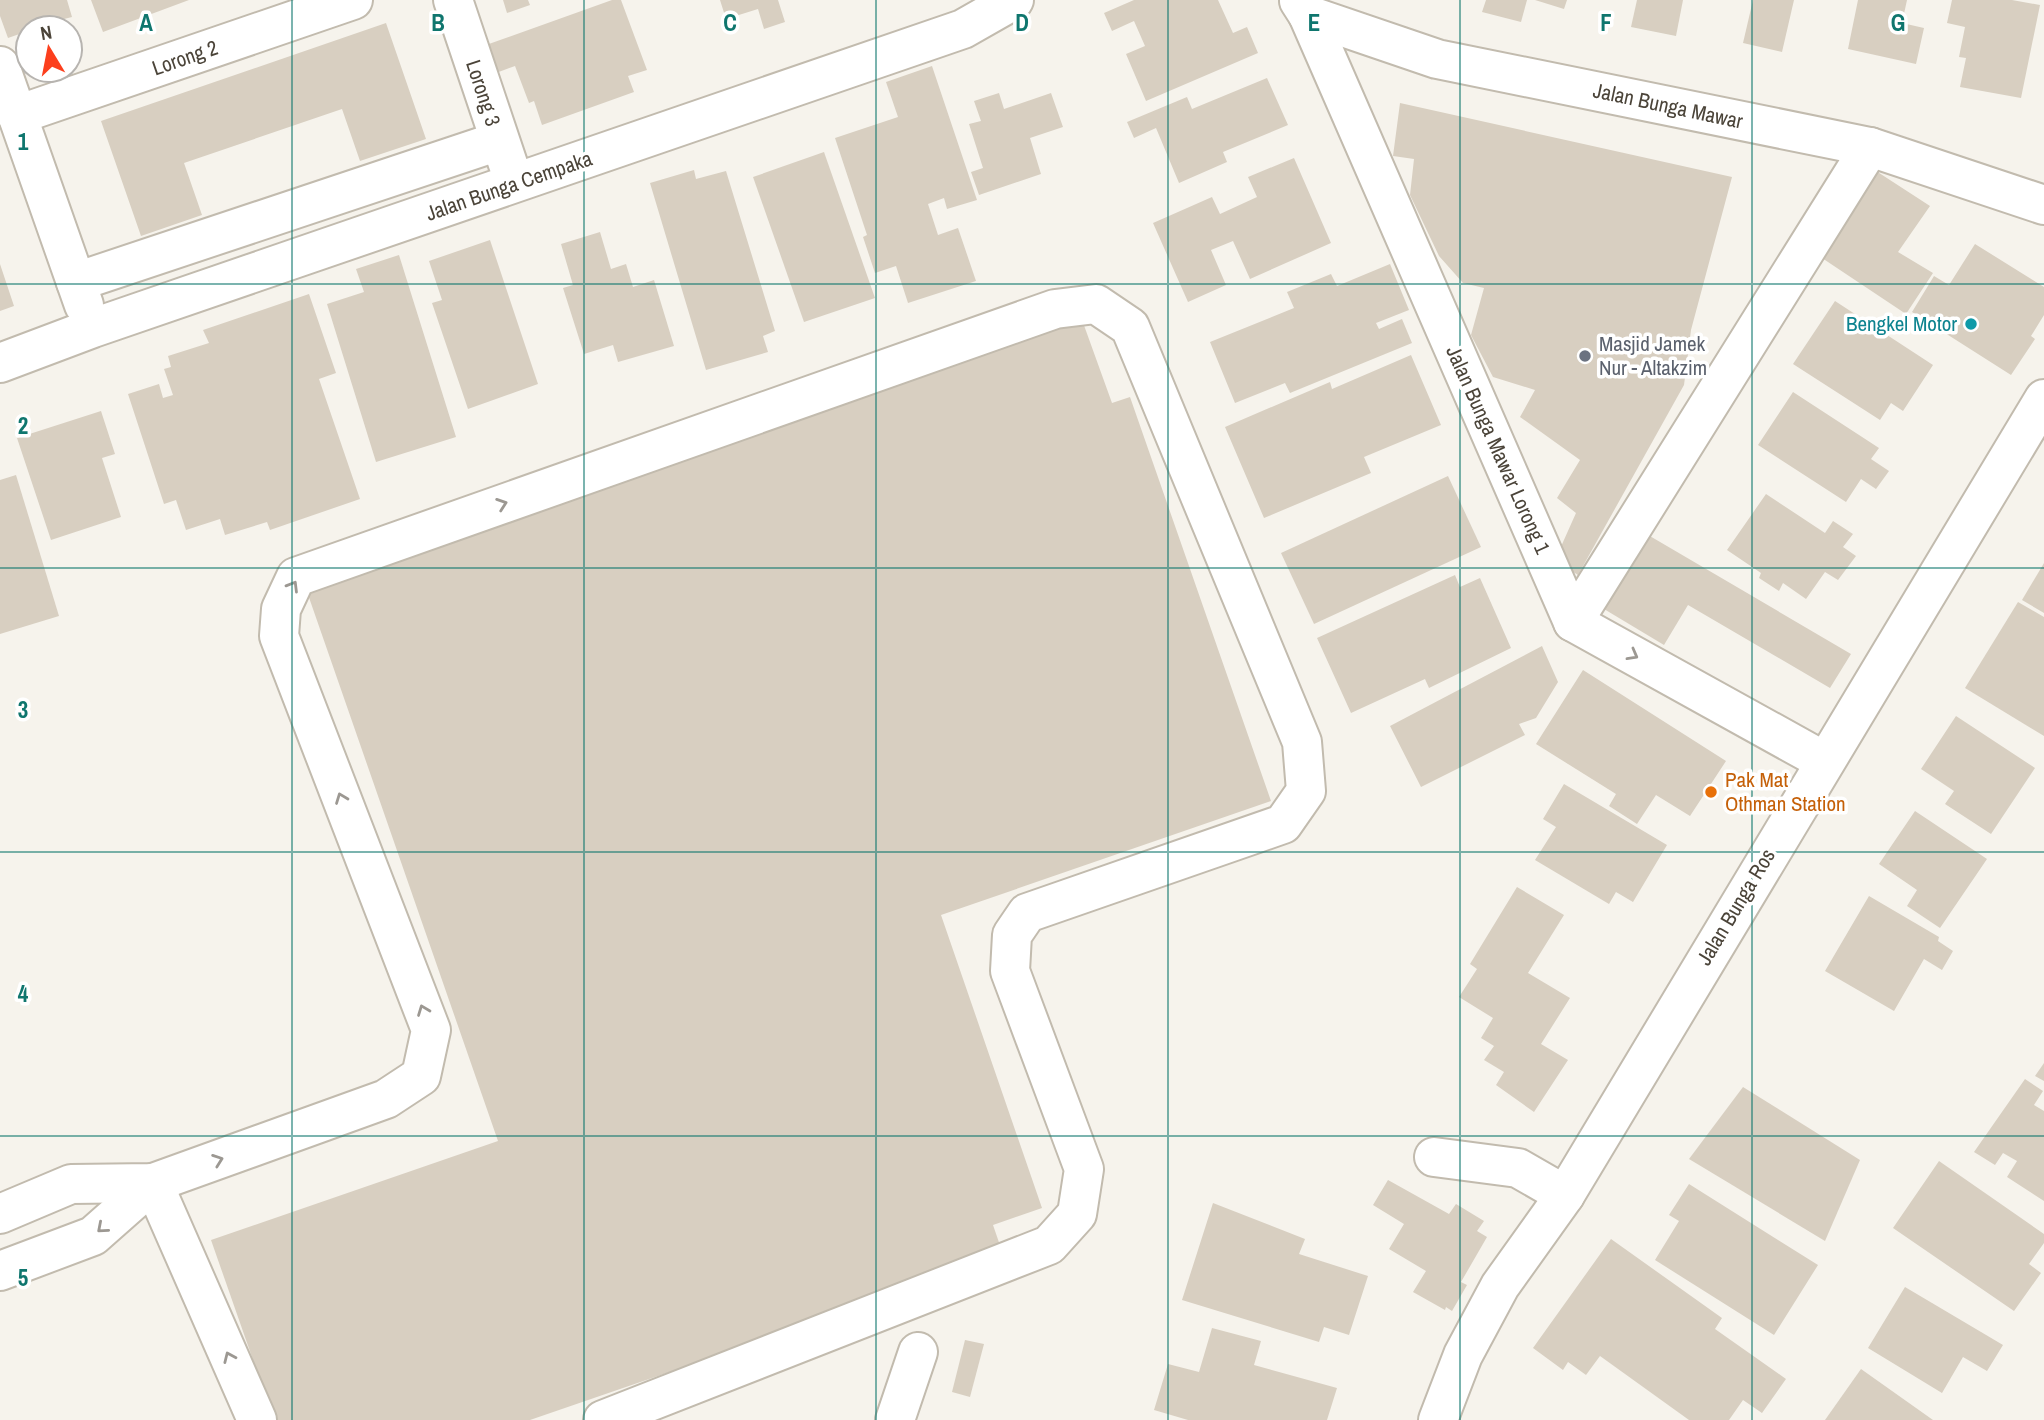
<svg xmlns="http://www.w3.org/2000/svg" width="2044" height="1420" font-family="'Archivo Narrow',sans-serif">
<rect width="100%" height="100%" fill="#f6f3ec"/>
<!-- building -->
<g fill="#d8cfc1">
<polygon points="0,0 67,0 72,17 28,28 28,31 8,38 0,16"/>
<polygon points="91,0 189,0 103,32"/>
<polygon points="503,0 528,0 530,5 507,13"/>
<polygon points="612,0 621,0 647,70 628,76 634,92 542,125 534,101 529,103 515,66 496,73 486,45"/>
<polygon points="720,0 778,0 785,22 764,29 758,9 726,19"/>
<polygon points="1134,0 1218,0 1233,33 1247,27 1258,53 1146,101 1126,54 1145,46 1134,21 1112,31 1104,13"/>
<polygon points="1486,0 1527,0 1521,22 1482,12"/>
<polygon points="1535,0 1567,0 1564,9"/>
<polygon points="1637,0 1683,0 1676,36 1631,27"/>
<polygon points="1753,0 1794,0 1782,52 1743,43"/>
<polygon points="1858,0 1907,0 1902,23 1924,28 1916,64 1848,49"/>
<polygon points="1952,0 2012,0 2040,5 2021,98 1960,87 1966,58 1959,57 1965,27 1947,23"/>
<polygon points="386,23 426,139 360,161 342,109 184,163 202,215 141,236 101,121"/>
<polygon points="932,66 977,200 947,209 944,198 928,204 938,235 958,228 976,281 908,303 896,266 875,273 863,237 867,235 835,138 898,117 886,82"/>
<polygon points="1267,78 1288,125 1223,152 1227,162 1179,183 1156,128 1134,138 1127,122 1187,97 1192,109"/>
<polygon points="999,93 1004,109 1051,93 1063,127 1030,138 1041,174 979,195 971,172 983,168 969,124 981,121 974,101"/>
<polygon points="1400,103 1732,177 1691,330 1684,385 1578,575 1555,560 1576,513 1557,498 1580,460 1520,417 1535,390 1493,377 1471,335 1484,288 1463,283 1439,256 1410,195 1414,159 1393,156"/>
<polygon points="824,152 875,298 804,322 753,177"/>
<polygon points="1294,158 1331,243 1250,279 1233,241 1211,250 1226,285 1188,302 1153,223 1212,197 1220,214 1257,197 1248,177"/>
<polygon points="1873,169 1930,206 1898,252 1933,273 1906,314 1813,252"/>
<polygon points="694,170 696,179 726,171 775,331 763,336 768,352 706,370 650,183"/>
<polygon points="600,232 611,269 626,264 633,287 654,280 674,346 618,362 613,345 584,354 563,288 573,285 561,244"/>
<polygon points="490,240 538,384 468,409 432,303 442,300 429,261"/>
<polygon points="1975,244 2044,287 2044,315 2031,336 2035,339 2011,375 1912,312 1934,276 1949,285"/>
<polygon points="399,255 456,437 376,462 327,304 364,292 356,269"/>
<polygon points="0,264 14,306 0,311"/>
<polygon points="1390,264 1409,310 1376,323 1379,329 1402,319 1412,343 1290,393 1285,383 1235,403 1210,342 1294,308 1287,292 1331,274 1337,286"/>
<polygon points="309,294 336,373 319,379 360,499 270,530 267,522 225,535 220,519 186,530 176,500 164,504 128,394 159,384 163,398 173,395 164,369 171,367 168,356 209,343 203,330"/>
<polygon points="1835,301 1933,365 1903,411 1891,403 1880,420 1793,364"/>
<polygon points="1081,317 1112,403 1130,397 1271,801 941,915 1042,1208 993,1225 1004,1257 530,1420 274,1420 211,1240 498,1141 305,586"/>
<polygon points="1411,355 1441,425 1364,457 1371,473 1264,518 1225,427 1330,382 1332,389"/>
<polygon points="1793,392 1879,448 1871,459 1889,471 1876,489 1861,479 1846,502 1758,445"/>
<polygon points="101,411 115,454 102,458 121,517 51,540 17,438"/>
<polygon points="16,475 59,616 0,634 0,480"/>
<polygon points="1448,476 1481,547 1314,624 1281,553"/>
<polygon points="1766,494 1825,533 1833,521 1853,534 1843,547 1856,556 1838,580 1825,572 1806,599 1783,583 1779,591 1759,578 1761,573 1727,550"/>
<polygon points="1643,532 1851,654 1830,688 1688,605 1664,645 1599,606"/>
<polygon points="2044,563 2044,613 2022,600"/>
<polygon points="1455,575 1460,587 1480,578 1511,648 1429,688 1425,679 1351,713 1317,638"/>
<polygon points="2018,602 2044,617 2044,736 1965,688"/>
<polygon points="1542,646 1558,682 1536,718 1519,724 1525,735 1421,787 1390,726"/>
<polygon points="1583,670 1726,761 1690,816 1656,795 1637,824 1609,806 1616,794 1536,744"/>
<polygon points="1956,716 2035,768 1991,834 1945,804 1954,791 1921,769"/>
<polygon points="1564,784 1667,845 1633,902 1616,892 1609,904 1535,860 1556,827 1543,819"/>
<polygon points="1915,811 1987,859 1940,928 1907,906 1917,890 1879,864"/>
<polygon points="1517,887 1564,915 1528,973 1570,998 1541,1044 1568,1060 1534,1112 1496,1085 1504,1072 1484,1060 1494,1046 1481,1038 1493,1018 1459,997 1477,969 1470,964"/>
<polygon points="1869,896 1939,937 1938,941 1953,951 1942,970 1924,959 1894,1011 1825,971"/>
<polygon points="2044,1063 2044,1081 2035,1076"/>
<polygon points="2025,1079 2043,1091 2034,1105 2044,1111 2044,1201 2007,1177 2017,1161 2003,1153 1995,1165 1974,1152"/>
<polygon points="1743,1087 1860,1160 1825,1241 1689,1159"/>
<polygon points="1939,1161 2044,1234 2044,1243 2029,1264 2041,1273 2014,1311 1893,1228"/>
<polygon points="1388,1180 1449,1214 1456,1204 1484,1221 1477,1231 1487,1237 1461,1282 1467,1285 1452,1311 1446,1307 1445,1310 1413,1292 1426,1271 1389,1249 1404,1224 1373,1205"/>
<polygon points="1689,1184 1818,1265 1774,1335 1655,1260 1679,1221 1669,1215"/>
<polygon points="1213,1203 1305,1239 1299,1254 1368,1276 1349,1335 1324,1327 1319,1342 1182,1300"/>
<polygon points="1611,1239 1722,1318 1715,1329 1786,1379 1762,1413 1743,1400 1729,1420 1689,1420 1600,1356 1586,1375 1568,1362 1563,1370 1533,1348"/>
<polygon points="1905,1287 2003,1345 1987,1371 1963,1357 1942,1393 1868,1348"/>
<polygon points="1212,1328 1261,1341 1254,1365 1337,1388 1327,1420 1188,1420 1154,1410 1168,1364 1199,1372"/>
<polygon points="965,1340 984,1344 970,1397 952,1392"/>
<polygon points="1861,1369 1933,1420 1825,1420"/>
</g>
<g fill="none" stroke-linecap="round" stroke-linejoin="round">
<!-- minor casing -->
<g stroke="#c2bbae" stroke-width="42">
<g id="minor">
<polyline points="453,0 508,164"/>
<polyline points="1299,1 1308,15 1437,59 1870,147 2044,205"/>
<polyline points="1308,15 1573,622 1824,761"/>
<polyline points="0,66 84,305"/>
<polyline points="17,115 353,0"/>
<polyline points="76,282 499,141"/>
<polyline points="0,363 93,328 963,29 1014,0"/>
<polyline points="1573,622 1870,147"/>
<polyline points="1434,1157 1518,1168 1565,1195"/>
<polyline points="153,1183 257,1420"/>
<polyline points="0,1214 71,1184 153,1183 386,1099 421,1076 431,1030 279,636 281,609 296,577 1055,309 1096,304 1130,327 1302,742 1306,791 1283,824 1027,913 1012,935 1010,971 1084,1169 1077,1214 1049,1245 603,1420"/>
<polyline points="0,1271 93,1236 153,1183"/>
<polyline points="895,1420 918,1352"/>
<polyline points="1438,1420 1463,1355 1500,1286 1565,1195 2044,399"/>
</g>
</g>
<!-- minor -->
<use href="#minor" stroke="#fff" stroke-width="38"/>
</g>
<!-- one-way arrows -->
<defs><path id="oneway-chevron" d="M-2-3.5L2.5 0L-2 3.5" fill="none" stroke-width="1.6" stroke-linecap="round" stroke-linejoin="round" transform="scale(1.75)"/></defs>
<g stroke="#9c9892">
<use href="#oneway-chevron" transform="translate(502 504) rotate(-19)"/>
<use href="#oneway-chevron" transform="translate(293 586) rotate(-59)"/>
<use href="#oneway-chevron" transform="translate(1633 655) rotate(29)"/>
<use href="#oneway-chevron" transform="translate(341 798) rotate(-111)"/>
<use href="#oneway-chevron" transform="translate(423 1010) rotate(-111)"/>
<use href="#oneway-chevron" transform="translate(218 1160) rotate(-20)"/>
<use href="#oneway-chevron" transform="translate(102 1228) rotate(139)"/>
<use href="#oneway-chevron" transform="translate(229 1357) rotate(-114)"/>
</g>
<!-- grid -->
<path fill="none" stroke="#0f766e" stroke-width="2" stroke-opacity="0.55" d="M292,0v1420M584,0v1420M876,0v1420M1168,0v1420M1460,0v1420M1752,0v1420M0,284h2044M0,568h2044M0,852h2044M0,1136h2044"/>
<!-- markers -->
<circle fill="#0f9aa8" stroke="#fff" stroke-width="2.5" cx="1971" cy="324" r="7"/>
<circle fill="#6b7280" stroke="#fff" stroke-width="2.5" cx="1585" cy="356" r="7"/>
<circle fill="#e8710a" stroke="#fff" stroke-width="2.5" cx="1711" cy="792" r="7"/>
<g text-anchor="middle" stroke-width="7" stroke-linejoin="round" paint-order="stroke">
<!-- street labels -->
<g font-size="21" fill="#4b4439" stroke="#fff">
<text transform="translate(185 58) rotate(-19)" y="7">Lorong 2</text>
<text transform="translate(483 93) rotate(72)" y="7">Lorong 3</text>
<text transform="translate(1668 106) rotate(12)" y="7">Jalan Bunga Mawar</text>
<text transform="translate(509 186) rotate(-19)" y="7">Jalan Bunga Cempaka</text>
<text transform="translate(1498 450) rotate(66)" y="7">Jalan Bunga Mawar Lorong 1</text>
<text transform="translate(1736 907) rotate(-59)" y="7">Jalan Bunga Ros</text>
</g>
<!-- culture labels -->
<g font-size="21" fill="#0d838f" stroke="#fff" text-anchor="end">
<text x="1957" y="331">Bengkel Motor</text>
</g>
<!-- worship labels -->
<g font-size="21" fill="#5b616d" stroke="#fff" text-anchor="start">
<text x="1599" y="351">Masjid Jamek<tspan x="1599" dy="24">Nur - Altakzim</tspan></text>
</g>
<!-- food labels -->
<g font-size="21" fill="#c56008" stroke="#fff" text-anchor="start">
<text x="1725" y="787">Pak Mat<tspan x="1725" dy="24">Othman Station</tspan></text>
</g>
</g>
<g font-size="23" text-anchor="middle" font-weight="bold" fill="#0f766e" stroke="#fff" stroke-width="7" stroke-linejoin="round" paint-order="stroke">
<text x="146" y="31">A</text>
<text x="438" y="31">B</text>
<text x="730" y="31">C</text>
<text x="1022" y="31">D</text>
<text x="1314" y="31">E</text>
<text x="1606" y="31">F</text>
<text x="1898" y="31">G</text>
<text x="23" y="150">1</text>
<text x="23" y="434">2</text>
<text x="23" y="718">3</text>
<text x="23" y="1002">4</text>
<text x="23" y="1286">5</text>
</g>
<!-- north arrow -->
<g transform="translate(49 49) rotate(350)"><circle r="33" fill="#ffffff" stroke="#b7b4b0" stroke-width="2"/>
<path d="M0-5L12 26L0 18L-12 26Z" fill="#fc3f1d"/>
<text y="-10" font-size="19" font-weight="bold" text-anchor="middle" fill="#4b4439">N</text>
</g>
</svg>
